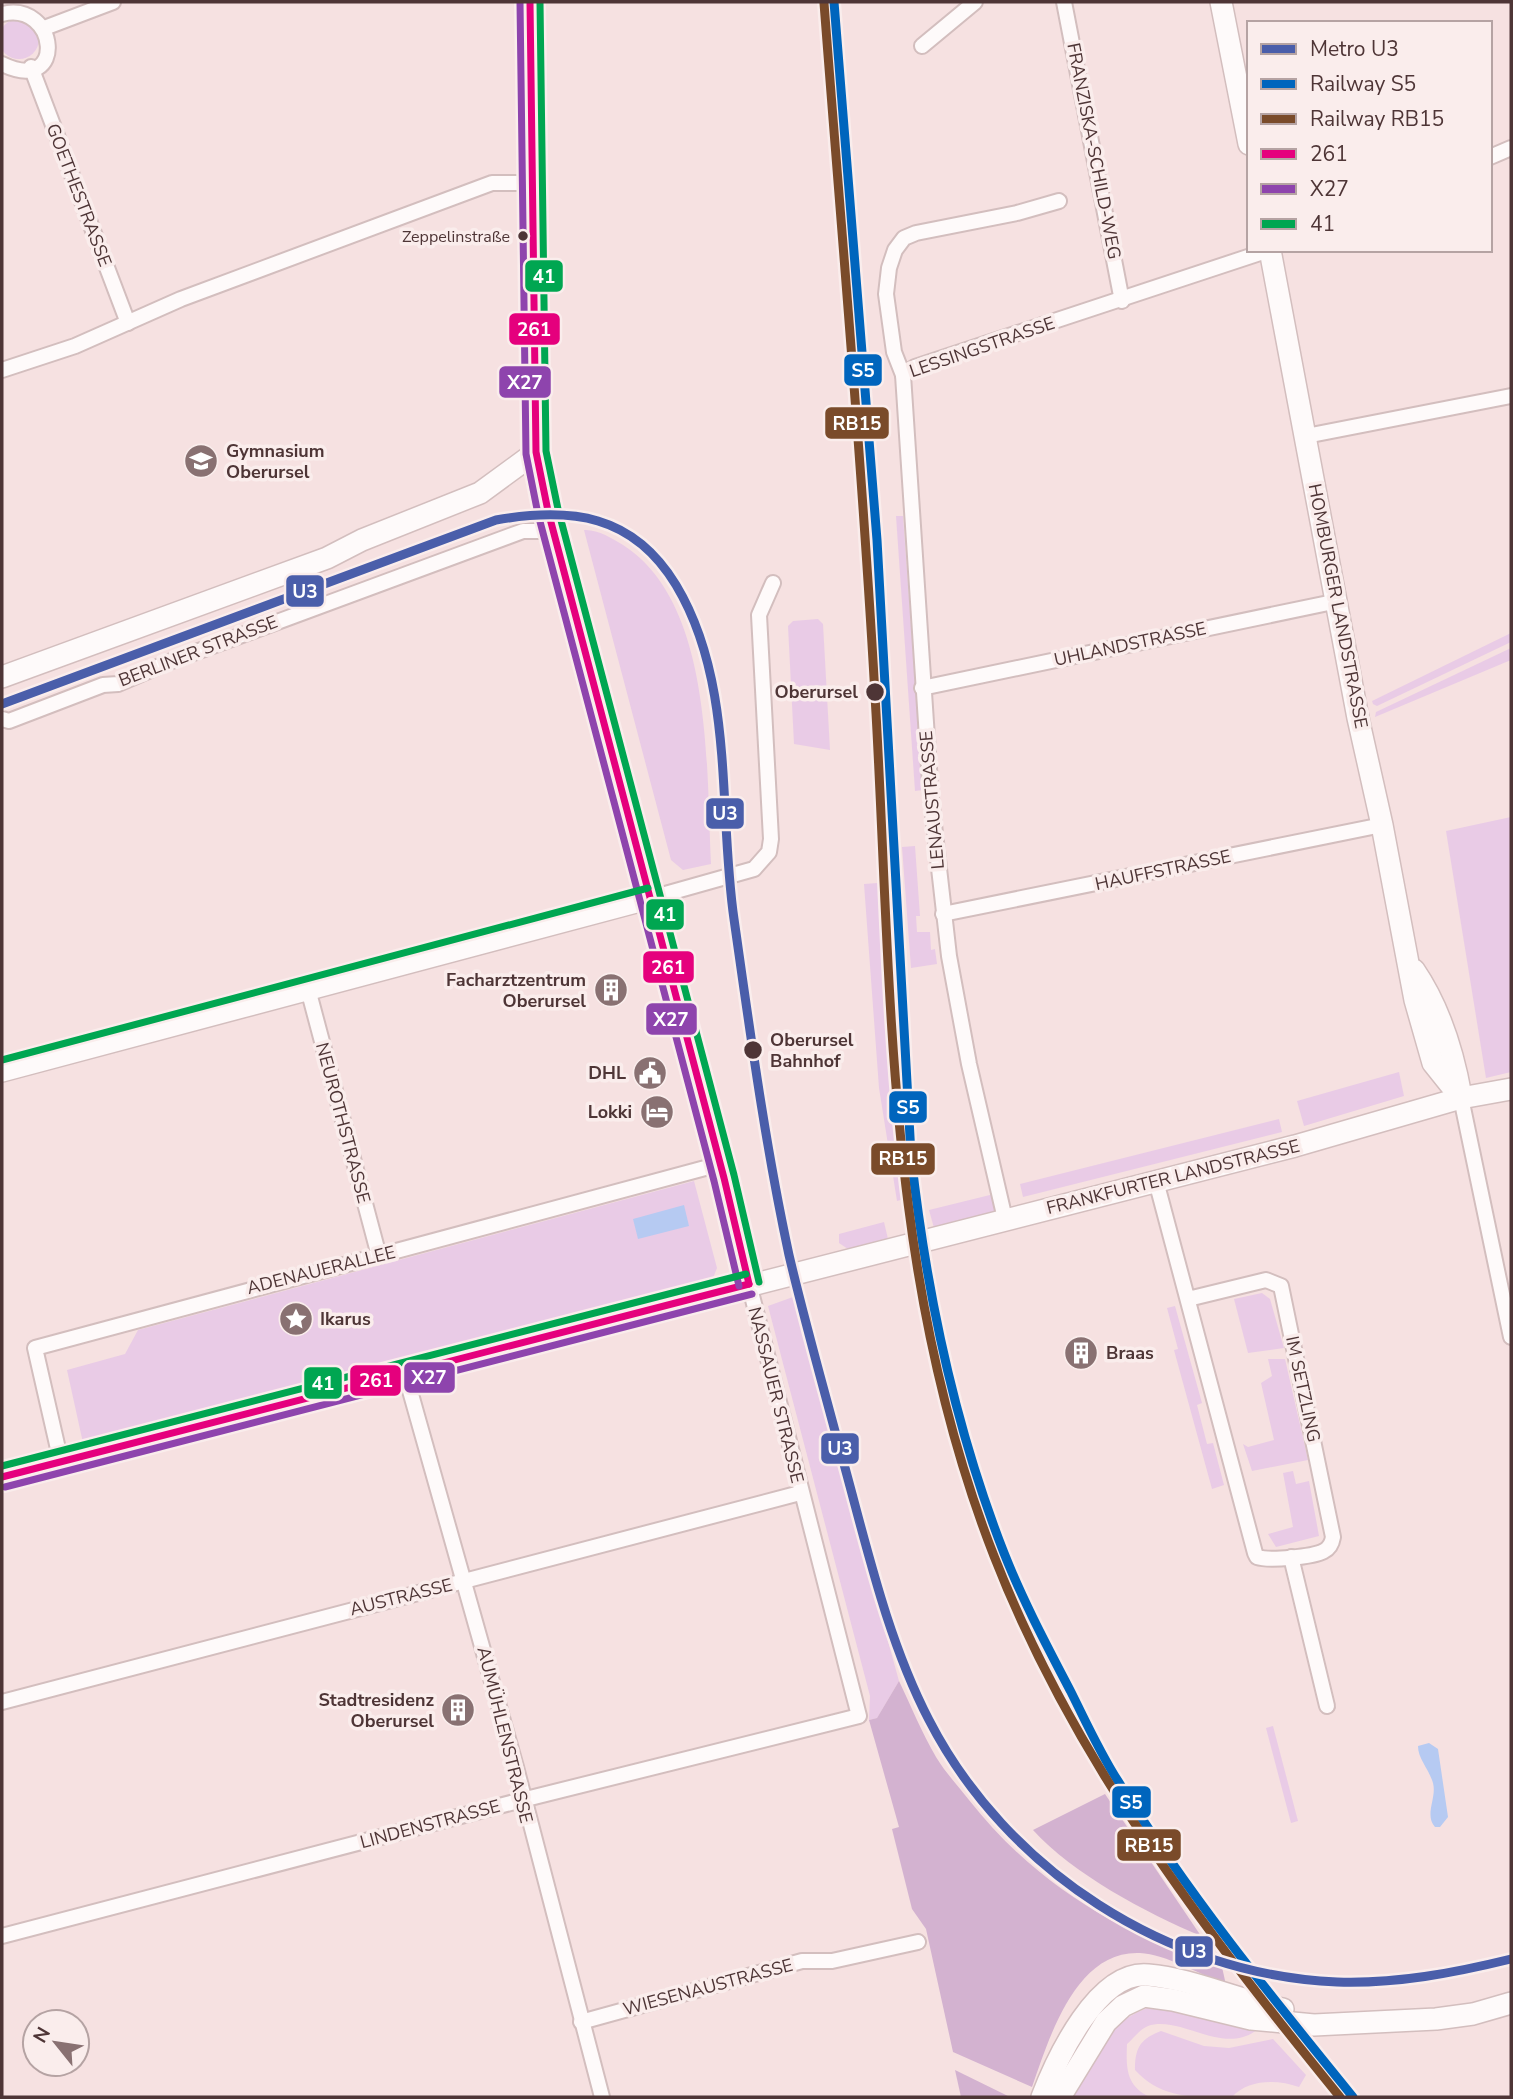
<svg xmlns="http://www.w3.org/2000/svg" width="1513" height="2099" font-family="'Nunito Sans',sans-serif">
<rect width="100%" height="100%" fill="#f6e1e1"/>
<!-- green -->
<g fill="#e9cbe6">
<circle cx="19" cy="39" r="20"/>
<polygon points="896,516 903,516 923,790 915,791"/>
<path d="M584,530c13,-1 28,8 39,15 91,58 83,224 88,319l-28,6 -12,-10z"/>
<polygon points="818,619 823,624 830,750 794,744 788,626 793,621"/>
<polygon points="1511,633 1511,642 1377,706 1373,704 1372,701"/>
<polygon points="1511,648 1511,660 1375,717 1376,712"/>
<polygon points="1511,817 1511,1072 1486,1078 1446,831"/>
<polygon points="915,846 920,916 916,916 917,932 930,932 931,950 935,949 937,964 911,968 902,847"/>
<polygon points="891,882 901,1091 911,1197 897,1201 879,1088 864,884"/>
<polygon points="1399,1072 1404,1096 1304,1126 1297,1101"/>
<polygon points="1279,1119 1282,1132 1023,1197 1020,1184"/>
<polygon points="694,1181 717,1268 713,1278 83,1443 67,1370 125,1354 138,1330"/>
<polygon points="994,1194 999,1211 934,1228 929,1210"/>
<polygon points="884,1222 888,1239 848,1249 839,1243 839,1234"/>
<polygon points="1262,1293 1270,1299 1284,1348 1248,1353 1234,1299"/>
<polygon points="793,1297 899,1681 877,1718 869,1720 870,1696 768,1306"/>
<polygon points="1175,1306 1202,1403 1197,1405 1207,1444 1213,1443 1224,1485 1212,1489 1174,1350 1178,1349 1167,1308"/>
<polygon points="1268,1359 1285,1359 1308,1460 1252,1471 1243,1444 1248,1447 1274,1440 1261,1383 1272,1376"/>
<polygon points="1293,1471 1296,1484 1309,1481 1319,1536 1276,1547 1268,1534 1293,1527 1283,1473"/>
<polygon points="1273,1726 1298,1821 1291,1823 1266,1728"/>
<path d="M1161,2003l97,26c-34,28 -77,-14 -110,-3 -8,3 -14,12 -21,18 -1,24 -1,42 23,53h-84c30,-48 38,-76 95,-94z"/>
<path d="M1161,2031l43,15 25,2 44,-9 33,36 -7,12c-22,-8 -51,-8 -67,10 -41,0 -70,2 -97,-27 0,-22 5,-31 26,-39z"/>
</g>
<!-- forest -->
<g fill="#d3b2d0">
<path d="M899,1681c12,25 23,52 37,76 9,15 22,29 33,43 67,85 151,134 253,167l4,18c-24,-10 -61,-31 -86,-32 -65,-3 -91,86 -108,134l-79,-35 -27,-123 -14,-20 -20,-80 7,-2 -30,-107 8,-2z"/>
<path d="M1105,1794l96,142c-55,-23 -128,-62 -168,-106z"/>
<polygon points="955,2070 1010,2097 961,2097"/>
</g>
<!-- water -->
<g fill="#b6caf2">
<polygon points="684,1205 689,1226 638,1239 633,1219"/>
<path d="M1429,1743l9,6 10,68 -8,10h-5c-11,-12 2,-29 -2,-44 -4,-14 -15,-24 -15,-37z"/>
</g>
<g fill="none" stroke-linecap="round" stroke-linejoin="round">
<!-- street casing -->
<g stroke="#d3bebe" stroke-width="18">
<g id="street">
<polyline points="1064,2 1122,301"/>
<path d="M2,14c56,-14 66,82 0,50"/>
<polyline points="47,27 113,2"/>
<polyline points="922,46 975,2"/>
<polyline points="31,67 128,323"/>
<polyline points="1490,157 1511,148"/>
<polyline points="2,370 75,346 181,299 492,183 531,183"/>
<polyline points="903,375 915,367 1269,250"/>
<polyline points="1306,436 1511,396"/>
<polyline points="922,688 1338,601"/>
<polyline points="2,719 9,721 103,685 118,684 169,662 523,531 553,531"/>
<polyline points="651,898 754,869 769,852 771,839 759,615 773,583"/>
<polyline points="943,914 1382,825"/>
<polyline points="308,989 379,1256"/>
<polyline points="1461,1098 1511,1337"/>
<path d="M1156,1181l99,372 2,4c12,4 56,0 67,-6 6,-3 8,-8 9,-14l-52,-251 -15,-6 -78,19"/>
<polyline points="1005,1219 969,1064 949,956 931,798 903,375 894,352 886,294 889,268 895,250 904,238 916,233 1017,213 1059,201"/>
<polyline points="405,1373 516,1767 602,2097"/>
<polyline points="61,1462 35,1348 720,1164"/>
<polyline points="1291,1557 1327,1706"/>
<polyline points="2,1702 800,1493"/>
<polyline points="2,1936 522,1800 859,1716 749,1284"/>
<polyline points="581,2022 802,1961 832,1961 918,1942"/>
</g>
</g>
<!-- secondary casing -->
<g stroke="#d3bebe" stroke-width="24">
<g id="secondary">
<polyline points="530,2 536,452 548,511 724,1178 749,1284"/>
<polyline points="1221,2 1249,144"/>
<polyline points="1270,250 1358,718 1382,825 1415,1000 1433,1063 1461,1098"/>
<polyline points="2,677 327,558 362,540 480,493 536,452"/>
<path d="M1414,970c26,38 39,81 47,126"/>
<polyline points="2,1071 651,898"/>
<polyline points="2,1477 1295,1146 1461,1098 1511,1089"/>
<path d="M1042,2097c15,-39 56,-127 106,-122 46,4 90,26 135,34"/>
<polyline points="1060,2097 1106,2022 1123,2006 1144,1996 1173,2000 1251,2019 1314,2025 1436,2019 1473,2014 1511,2003"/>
</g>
</g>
<!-- street -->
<use href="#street" stroke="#fefafa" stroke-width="14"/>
<!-- secondary -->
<use href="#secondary" stroke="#fefafa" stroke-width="21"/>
<!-- bus-1 casing -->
<g stroke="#faedec" stroke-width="12">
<g id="bus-1">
<polyline points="530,2 536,452 548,511 724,1178 749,1284"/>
<polyline points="2,1477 749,1284"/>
</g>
</g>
<!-- bus-2 casing -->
<g stroke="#faedec" stroke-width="12">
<g id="bus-2">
<polyline points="520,2 526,454 538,514 714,1181 739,1286"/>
<polyline points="5,1487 752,1294"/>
</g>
</g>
<!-- bus-3 casing -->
<g stroke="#faedec" stroke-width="12">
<g id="bus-3">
<polyline points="540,2 546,451 558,509 734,1175 759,1282"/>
<polyline points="2,1060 648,888"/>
<polyline points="2,1466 746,1274"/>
</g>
</g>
<!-- bus-1 -->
<use href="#bus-1" stroke="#e5007d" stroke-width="7"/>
<!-- bus-2 -->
<use href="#bus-2" stroke="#8e44ad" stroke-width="7"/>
<!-- bus-3 -->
<use href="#bus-3" stroke="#00a651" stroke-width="7"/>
<!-- rail-1 casing -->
<g stroke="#faedec" stroke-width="14">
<path id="rail-1" d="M834,2l43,538 34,615c15,136 43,270 93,398 19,48 43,93 67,139 15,30 29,61 47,89 69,112 152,214 235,316"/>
</g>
<!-- rail-2 casing -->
<g stroke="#faedec" stroke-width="14">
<path id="rail-2" d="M824,3c18,236 39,473 52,710 16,288 11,570 118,843 79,203 210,374 346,541"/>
</g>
<!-- rail-1 -->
<use href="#rail-1" stroke="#0065bd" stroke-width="9"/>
<!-- rail-2 -->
<use href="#rail-2" stroke="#7a4b2a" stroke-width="9"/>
<!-- metro-1 casing -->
<g stroke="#faedec" stroke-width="14">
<path id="metro-1" d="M2,704l494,-184c75,-13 137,-6 180,65 59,98 42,225 58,334 16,112 31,225 55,336 15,64 33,127 50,191 26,92 46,189 90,274 77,150 239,255 408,262 59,2 117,-9 174,-23"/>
</g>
<!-- metro-1 -->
<use href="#metro-1" stroke="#4a5eaa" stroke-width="9"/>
</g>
<!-- icons -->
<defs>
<g id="school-disc" transform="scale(1.75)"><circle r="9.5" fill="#897172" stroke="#faedec"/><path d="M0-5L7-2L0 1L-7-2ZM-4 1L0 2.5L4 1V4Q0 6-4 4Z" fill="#fff"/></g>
<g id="building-disc" transform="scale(1.75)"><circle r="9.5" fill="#897172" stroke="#faedec"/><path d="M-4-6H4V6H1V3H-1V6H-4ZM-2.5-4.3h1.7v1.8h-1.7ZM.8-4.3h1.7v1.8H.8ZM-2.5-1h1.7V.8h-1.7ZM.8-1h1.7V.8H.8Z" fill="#fff"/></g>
<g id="civic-disc" transform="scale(1.75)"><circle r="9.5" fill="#897172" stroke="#faedec"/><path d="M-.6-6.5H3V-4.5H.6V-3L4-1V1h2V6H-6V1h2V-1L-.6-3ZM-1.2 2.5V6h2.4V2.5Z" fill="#fff"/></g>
<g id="hotel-disc" transform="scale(1.75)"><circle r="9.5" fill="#897172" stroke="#faedec"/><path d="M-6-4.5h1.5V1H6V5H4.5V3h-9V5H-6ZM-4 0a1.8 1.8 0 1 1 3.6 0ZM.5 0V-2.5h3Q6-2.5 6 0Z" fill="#fff"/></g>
<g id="sight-disc" transform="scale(1.75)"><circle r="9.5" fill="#897172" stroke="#faedec"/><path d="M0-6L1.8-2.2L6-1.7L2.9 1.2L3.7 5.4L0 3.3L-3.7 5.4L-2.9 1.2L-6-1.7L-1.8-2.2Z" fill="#fff"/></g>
</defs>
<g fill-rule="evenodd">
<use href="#school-disc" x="201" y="461"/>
<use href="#building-disc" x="611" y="990"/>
<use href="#civic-disc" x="650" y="1073"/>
<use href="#hotel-disc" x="657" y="1112"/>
<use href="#sight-disc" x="296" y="1319"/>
<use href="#building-disc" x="1081" y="1353"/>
<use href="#building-disc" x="458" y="1710"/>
</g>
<!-- markers -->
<g fill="#4e3536" stroke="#faedec" stroke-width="2.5">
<circle cx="523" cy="236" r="6"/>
<circle cx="875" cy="692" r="10"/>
<circle cx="753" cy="1050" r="10"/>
</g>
<g text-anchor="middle" stroke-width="7" stroke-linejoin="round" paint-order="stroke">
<!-- bus labels -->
<g font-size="16" fill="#4e3536" stroke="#faedec" text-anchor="end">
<text x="510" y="242">Zeppelinstraße</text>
</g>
<!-- street labels -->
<g font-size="18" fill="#4e3536" stroke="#faedec">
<text transform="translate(1094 151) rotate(79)" y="6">FRANZISKA-SCHILD-WEG</text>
<text transform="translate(79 195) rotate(69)" y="6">GOETHESTRASSE</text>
<text transform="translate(982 347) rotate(-19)" y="6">LESSINGSTRASSE</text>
<text transform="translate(1338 606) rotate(79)" y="6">HOMBURGER LANDSTRASSE</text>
<text transform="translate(1130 644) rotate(-12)" y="6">UHLANDSTRASSE</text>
<text transform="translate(198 651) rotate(-21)" y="6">BERLINER STRASSE</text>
<text transform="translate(932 800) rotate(-95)" y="6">LENAUSTRASSE</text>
<text transform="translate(1163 870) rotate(-12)" y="6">HAUFFSTRASSE</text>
<text transform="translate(343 1123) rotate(75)" y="6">NEUROTHSTRASSE</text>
<text transform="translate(1173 1177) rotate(-14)" y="6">FRANKFURTER LANDSTRASSE</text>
<text transform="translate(321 1270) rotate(-14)" y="6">ADENAUERALLEE</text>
<text transform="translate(1303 1389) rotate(78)" y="6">IM SETZLING</text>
<text transform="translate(776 1395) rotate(76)" y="6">NASSAUER STRASSE</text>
<text transform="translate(401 1597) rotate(-14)" y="6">AUSTRASSE</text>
<text transform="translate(505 1735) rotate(76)" y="6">AUMÜHLENSTRASSE</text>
<text transform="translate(430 1824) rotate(-15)" y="6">LINDENSTRASSE</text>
<text transform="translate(708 1987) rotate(-15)" y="6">WIESENAUSTRASSE</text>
</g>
<!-- poi labels -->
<g font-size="18" font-weight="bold" fill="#4e3536" stroke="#faedec" text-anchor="end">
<text x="226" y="457" text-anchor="start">Gymnasium<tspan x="226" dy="21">Oberursel</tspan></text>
<text x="586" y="986">Facharztzentrum<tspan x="586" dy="21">Oberursel</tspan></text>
<text x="626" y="1079">DHL</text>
<text x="632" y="1118">Lokki</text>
<text x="320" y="1325" text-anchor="start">Ikarus</text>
<text x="1106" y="1359" text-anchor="start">Braas</text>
<text x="434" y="1706">Stadtresidenz<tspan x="434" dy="21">Oberursel</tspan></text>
</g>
<!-- stop labels -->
<g font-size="18" font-weight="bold" fill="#4e3536" stroke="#faedec" text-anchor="end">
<text x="858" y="698">Oberursel</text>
<text x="770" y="1046" text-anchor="start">Oberursel<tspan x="770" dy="21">Bahnhof</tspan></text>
</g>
</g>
<g stroke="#faedec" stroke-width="2.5">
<rect x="524" y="259" width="40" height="34" rx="7" fill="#00a651"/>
<rect x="508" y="312" width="53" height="34" rx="7" fill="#e5007d"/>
<rect x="843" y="353" width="40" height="34" rx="7" fill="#0065bd"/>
<rect x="498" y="365" width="54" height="34" rx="7" fill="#8e44ad"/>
<rect x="824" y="406" width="66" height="34" rx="7" fill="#7a4b2a"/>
<rect x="285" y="574" width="40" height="34" rx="7" fill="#4a5eaa"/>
<rect x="705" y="797" width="40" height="33" rx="7" fill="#4a5eaa"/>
<rect x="645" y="898" width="40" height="33" rx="7" fill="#00a651"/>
<rect x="642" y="950" width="53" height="34" rx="7" fill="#e5007d"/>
<rect x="645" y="1002" width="53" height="34" rx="7" fill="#8e44ad"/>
<rect x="888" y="1090" width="40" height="34" rx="7" fill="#0065bd"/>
<rect x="870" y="1142" width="66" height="34" rx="7" fill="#7a4b2a"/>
<rect x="403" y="1361" width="53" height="33" rx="7" fill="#8e44ad"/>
<rect x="349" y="1364" width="53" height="33" rx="7" fill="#e5007d"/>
<rect x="303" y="1366" width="40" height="34" rx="7" fill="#00a651"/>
<rect x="820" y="1432" width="40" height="33" rx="7" fill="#4a5eaa"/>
<rect x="1111" y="1785" width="41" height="34" rx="7" fill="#0065bd"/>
<rect x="1116" y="1828" width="66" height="34" rx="7" fill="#7a4b2a"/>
<rect x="1174" y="1935" width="40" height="33" rx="7" fill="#4a5eaa"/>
</g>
<g font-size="19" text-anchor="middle" font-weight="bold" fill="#fff">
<text x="544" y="283">41</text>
<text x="534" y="336">261</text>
<text x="863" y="377">S5</text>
<text x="525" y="389">X27</text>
<text x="857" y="430">RB15</text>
<text x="305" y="598">U3</text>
<text x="725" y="820">U3</text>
<text x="665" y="921">41</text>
<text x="668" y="974">261</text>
<text x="671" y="1026">X27</text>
<text x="908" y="1114">S5</text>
<text x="903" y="1165">RB15</text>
<text x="429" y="1384">X27</text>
<text x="376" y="1387">261</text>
<text x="323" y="1390">41</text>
<text x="840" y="1455">U3</text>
<text x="1131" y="1809">S5</text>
<text x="1149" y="1852">RB15</text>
<text x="1194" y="1958">U3</text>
</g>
<!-- border -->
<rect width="1513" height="2099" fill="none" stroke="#4e3536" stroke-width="7"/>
<!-- legend -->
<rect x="1247" y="21" width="245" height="231" fill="#faedec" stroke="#b5a3a3" stroke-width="2"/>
<rect x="1261" y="44" width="35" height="10" fill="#4a5eaa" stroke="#b5a3a3" stroke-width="2"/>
<text x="1310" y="56" font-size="21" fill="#4e3536">Metro U3</text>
<rect x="1261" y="79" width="35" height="10" fill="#0065bd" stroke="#b5a3a3" stroke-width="2"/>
<text x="1310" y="91" font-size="21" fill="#4e3536">Railway S5</text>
<rect x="1261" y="114" width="35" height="10" fill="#7a4b2a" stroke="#b5a3a3" stroke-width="2"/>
<text x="1310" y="126" font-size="21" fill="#4e3536">Railway RB15</text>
<rect x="1261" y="149" width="35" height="10" fill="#e5007d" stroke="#b5a3a3" stroke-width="2"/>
<text x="1310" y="161" font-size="21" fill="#4e3536">261</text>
<rect x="1261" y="184" width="35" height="10" fill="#8e44ad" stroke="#b5a3a3" stroke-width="2"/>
<text x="1310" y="196" font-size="21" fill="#4e3536">X27</text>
<rect x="1261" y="219" width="35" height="10" fill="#00a651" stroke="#b5a3a3" stroke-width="2"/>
<text x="1310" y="231" font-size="21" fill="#4e3536">41</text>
<!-- north arrow -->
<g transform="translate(56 2043) rotate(300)"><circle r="33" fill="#faedec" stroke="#b5a3a3" stroke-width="2"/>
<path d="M0-5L12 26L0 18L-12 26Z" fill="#897172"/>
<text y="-10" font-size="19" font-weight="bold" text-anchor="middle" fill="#4e3536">N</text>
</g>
</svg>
